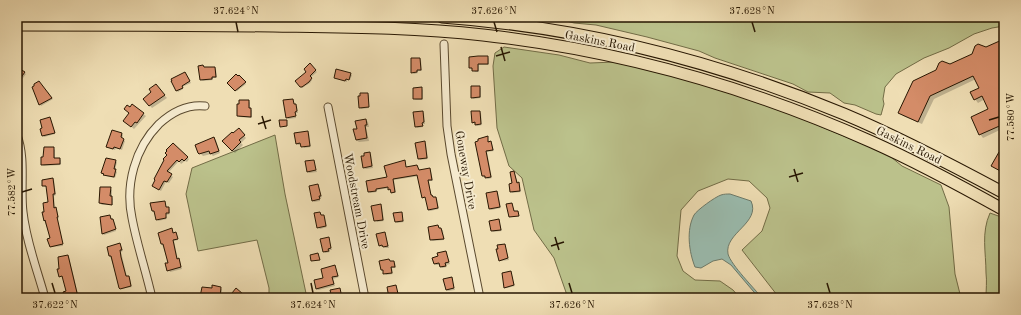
<svg xmlns="http://www.w3.org/2000/svg" width="1021" height="315" font-family="'Old Standard TT',serif">
<rect width="100%" height="100%" fill="#efdeb4"/>
<filter id="stains"><feTurbulence type="fractalNoise" baseFrequency=".005" numOctaves="4"/><feColorMatrix values="0 0 0 0 .2 0 0 0 0 .09 0 0 0 0 .02 0 0 0 .5 -.17"/></filter>
<radialGradient id="worn" r=".72"><stop offset=".6" stop-color="#630" stop-opacity="0"/><stop offset="1" stop-color="#630" stop-opacity=".3"/></radialGradient>
<!-- green -->
<g fill="#bbc18b" stroke="#726c46">
<polygon points="552,17 1004,17 1004,26 992,28 974,34 949,48 924,58 896,74 885,87 883,99 884,104 881,115 876,114 855,105 844,103 830,93 808,92 793,84 715,58 699,51 647,37 596,25 574,23"/>
<polygon points="504,47 559,55 590,63 615,62 674,76 736,94 798,117 880,151 891,157 902,166 941,185 949,207 955,274 961,298 781,298 777,295 742,250 762,231 770,208 767,198 749,181 728,179 698,191 681,210 677,256 683,271 695,280 720,281 733,290 740,298 568,298 554,258 534,230 522,178 509,166 497,128 493,66 495,53"/>
<polygon points="275,135 285,194 307,298 269,298 269,288 257,240 198,251 186,194 192,168"/>
<path d="M990,213l14,5v80h-18c0,-8 1,-17 0,-25 0,-21 -5,-40 4,-60z"/>
</g>
<!-- water -->
<path fill="#9abcaf" stroke="#6c7a6a" d="M730,194l21,7c10,22 -27,32 -23,53 3,11 27,35 34,44h-3l-28,-33 -9,-6 -9,2 -12,7 -6,-1c-6,-15 -9,-37 -1,-52 3,-5 21,-18 27,-20 3,-1 6,-1 9,-1z"/>
<!-- shadow -->
<g fill="#0003">
<polygon points="1004,40 1004,128 983,138 980,134 972,117 990,109 985,99 978,103 975,99 980,88 976,79 934,99 922,124 903,116 900,112 950,65"/>
<polygon points="488,57 489,59 489,65 479,65 479,72 475,72 473,69 470,68"/>
<polygon points="420,59 421,60 422,71 418,71 418,73 414,74 412,72"/>
<polygon points="310,65 317,72 310,78 312,80 310,83 302,88 296,81 307,72"/>
<polygon points="199,67 215,68 216,69 217,78 213,78 213,80 203,81 201,80"/>
<polygon points="20,70 26,74 20,82 19,81 17,84 17,74"/>
<polygon points="186,74 191,83 182,87 183,89 178,92 176,90"/>
<polygon points="350,74 352,75 350,80 347,79 347,82 335,78"/>
<polygon points="239,76 246,84 237,91 228,83"/>
<polygon points="479,87 481,88 481,98 473,99 472,97"/>
<polygon points="33,88 48,92 53,99 41,106"/>
<polygon points="158,88 167,98 152,108 144,99"/>
<polygon points="421,88 423,90 423,100 416,100 414,99"/>
<polygon points="367,94 369,95 369,108 361,109 360,107"/>
<polygon points="293,100 295,105 297,106 298,113 296,113 296,118 288,119 287,117"/>
<polygon points="249,101 250,103 250,109 252,110 252,118 239,117 238,115"/>
<polygon points="125,109 143,114 146,116 134,129 127,123 130,114"/>
<polygon points="422,112 424,113 425,124 423,124 423,127 417,128 416,126"/>
<polygon points="479,112 481,113 482,125 477,126 473,122"/>
<polygon points="50,118 55,134 44,137 41,130"/>
<polygon points="366,120 368,122 369,127 366,127 369,141 359,142 356,140 355,130 358,129"/>
<polygon points="239,130 246,138 241,143 243,145 235,153 223,141"/>
<polygon points="307,132 309,133 311,147 304,148 302,144 298,145 297,143"/>
<polygon points="122,134 123,135 122,139 125,141 122,150 116,148 115,150 107,147"/>
<polygon points="487,137 489,143 492,144 494,151 487,152 492,178 488,179 483,176"/>
<polygon points="214,138 216,140 220,153 213,156 211,154 203,156 199,152"/>
<polygon points="424,142 426,144 428,159 420,160 419,158"/>
<polygon points="173,145 189,159 187,162 185,161 181,164 179,161 168,173 173,177 169,183 166,182 161,191 153,186"/>
<polygon points="53,148 55,150 55,159 59,159 61,160 61,165 44,166 42,165 44,158"/>
<polygon points="369,153 371,154 373,168 366,169 364,168"/>
<polygon points="115,161 117,162 115,170 117,172 115,178 106,176 102,173"/>
<polygon points="314,161 317,172 309,173 308,171"/>
<polygon points="404,161 406,168 417,166 419,171 429,169 431,171 433,181 429,181 431,196 437,199 439,209 430,211 429,210 426,198 424,198 423,197 419,176 394,180 396,193 393,193 389,188 377,190 377,192 370,193 369,192 388,178"/>
<polygon points="514,172 518,183 520,185 521,192 512,193 511,191 513,184"/>
<polygon points="53,179 54,180 56,195 54,196 55,209 57,210 59,218 57,219 63,246 52,247 51,246 51,239 44,220 49,203 47,187 43,186"/>
<polygon points="318,186 322,197 320,198 320,201 314,202 313,200"/>
<polygon points="110,188 112,190 112,197 113,199 113,205 102,205 100,203"/>
<polygon points="497,192 498,193 501,208 491,210 490,209"/>
<polygon points="165,202 167,208 170,209 170,214 166,215 167,219 158,221 153,211"/>
<polygon points="380,205 382,207 384,221 377,222 372,207"/>
<polygon points="320,213 322,216 325,217 327,227 320,229 318,227"/>
<polygon points="401,213 404,222 397,223 396,222"/>
<polygon points="109,216 114,221 116,231 104,235 103,234"/>
<polygon points="499,221 502,231 493,232 492,231"/>
<polygon points="438,226 439,229 443,230 444,240 433,241 431,240 429,228"/>
<polygon points="172,229 174,234 177,235 178,240 174,241 178,260 180,261 182,269 170,272 167,264 169,264 162,244"/>
<polygon points="385,234 389,248 385,248 383,246 381,247 380,245"/>
<polygon points="328,238 332,250 329,250 330,252 325,253 321,240"/>
<polygon points="120,244 123,251 121,252 127,277 130,278 132,287 121,289 110,256"/>
<polygon points="505,245 509,260 501,261 499,260"/>
<polygon points="446,253 450,264 446,265 447,267 442,268 440,265 436,265 435,264 434,258"/>
<polygon points="67,256 69,257 79,298 66,298 68,292 63,277 60,276 60,269"/>
<polygon points="390,261 395,263 396,268 392,268 393,274 386,275 382,270"/>
<polygon points="334,266 339,277 333,279 335,286 318,290 316,288"/>
<polygon points="510,272 515,286 507,288 505,287"/>
<polygon points="17,278 20,280 21,288 18,288 20,298 17,298"/>
<polygon points="451,278 455,290 448,291 446,290"/>
<polygon points="220,288 222,289 221,298 203,298 201,297 212,289"/>
<polygon points="173,293 188,294 189,298 173,298"/>
</g>
<!-- building -->
<g fill="#d48c68" stroke="#281702">
<polygon points="1004,39 1004,124 979,135 971,117 988,109 982,96 974,100 970,92 979,88 973,76 930,96 918,122 898,113 913,81 936,70 939,63 942,61 950,64 972,54 975,46 978,44 986,47"/>
<polygon points="478,56 488,56 488,64 478,64 478,71 472,71 472,68 469,68 469,57"/>
<polygon points="411,58 420,58 421,70 417,70 417,72 411,73"/>
<polygon points="310,63 316,70 310,76 312,78 309,82 302,87 300,87 295,81 306,72 304,69"/>
<polygon points="203,65 204,67 215,67 216,77 212,77 212,79 200,80 198,66"/>
<polygon points="20,69 25,72 17,83 17,73"/>
<polygon points="336,69 351,73 349,80 346,79 345,81 334,78"/>
<polygon points="185,72 190,81 182,86 183,88 176,91 171,81 172,81 171,79"/>
<polygon points="236,74 238,76 239,75 246,82 235,91 227,83"/>
<polygon points="39,81 52,98 39,105 32,87 34,86 34,84"/>
<polygon points="156,84 165,95 149,106 143,99 151,92 149,89"/>
<polygon points="471,86 480,86 480,97 471,98"/>
<polygon points="422,87 422,99 413,99 413,88"/>
<polygon points="360,93 368,93 369,107 359,108 358,96 360,96"/>
<polygon points="293,99 294,104 296,104 297,111 295,112 296,116 286,118 283,100"/>
<polygon points="239,100 249,100 249,108 251,108 251,117 237,116 237,104 239,104"/>
<polygon points="132,104 144,113 137,123 135,122 131,127 123,121 129,113 124,109 127,105 130,107"/>
<polygon points="423,111 424,122 422,123 423,126 415,127 413,112"/>
<polygon points="471,111 480,111 481,124 475,125 475,122 472,123"/>
<polygon points="50,117 55,133 42,136 40,129 42,128 40,120"/>
<polygon points="366,119 367,125 365,125 367,138 356,140 353,129 357,129 355,121"/>
<polygon points="279,120 287,120 287,126 280,127"/>
<polygon points="239,128 245,135 239,140 241,142 232,151 222,141 232,132 233,133"/>
<polygon points="112,130 122,133 121,137 124,139 120,149 114,147 113,149 106,147"/>
<polygon points="308,131 310,146 301,147 300,143 296,144 294,133"/>
<polygon points="488,136 488,142 491,141 493,150 486,151 491,177 485,178 485,176 482,176 475,142 478,141 478,139"/>
<polygon points="214,137 219,151 210,154 209,151 199,154 198,153 195,145"/>
<polygon points="425,141 427,158 418,159 415,143"/>
<polygon points="173,143 188,157 184,161 182,159 179,162 177,160 167,171 172,174 167,182 164,181 159,190 152,186 155,180 154,179 164,160 163,159 167,155 165,153 167,151 166,150"/>
<polygon points="44,147 54,147 54,158 60,158 60,164 41,165 41,157 43,157"/>
<polygon points="370,152 372,166 363,168 361,156 364,156 364,153"/>
<polygon points="999,152 1004,154 1004,173 991,166"/>
<polygon points="106,158 116,160 114,169 116,169 114,177 103,175 104,174 101,173"/>
<polygon points="314,160 316,170 307,172 305,161"/>
<polygon points="405,160 406,167 417,165 419,170 430,168 432,180 428,180 431,195 432,195 433,197 436,197 438,208 428,210 425,197 422,198 417,175 393,179 395,192 391,193 390,189 388,190 388,187 376,189 376,191 368,192 366,181 387,177 384,166"/>
<polygon points="514,171 517,183 519,182 520,191 510,192 509,184 512,183 510,172"/>
<polygon points="53,178 55,194 53,194 54,208 56,207 58,217 57,217 63,244 50,247 47,239 50,238 45,220 44,221 42,212 44,212 43,203 48,202 46,186 42,186 42,180"/>
<polygon points="318,184 321,196 319,196 320,199 312,201 309,186"/>
<polygon points="100,187 111,187 110,196 112,196 112,205 99,203"/>
<polygon points="497,191 500,207 489,209 486,193"/>
<polygon points="165,201 166,207 169,207 169,213 166,213 166,218 156,220 154,211 152,211 150,203"/>
<polygon points="512,203 514,211 518,211 519,216 509,217 506,204"/>
<polygon points="381,204 383,220 374,221 371,206"/>
<polygon points="320,212 321,215 324,215 326,226 317,228 314,213"/>
<polygon points="402,212 403,221 395,222 393,213"/>
<polygon points="110,215 111,219 113,219 116,229 102,234 100,217"/>
<polygon points="499,219 501,230 491,231 489,221"/>
<polygon points="438,225 439,228 441,228 444,239 430,240 428,227"/>
<polygon points="172,228 173,233 176,232 178,239 173,240 177,259 179,258 181,267 167,271 165,263 168,263 163,244 161,244 158,233"/>
<polygon points="385,232 388,246 383,247 382,245 379,246 376,234"/>
<polygon points="329,237 331,248 328,249 329,251 323,252 320,239"/>
<polygon points="120,243 122,250 120,250 121,257 126,276 129,276 131,286 120,289 119,288 111,256 109,256 107,247"/>
<polygon points="505,244 508,258 499,261 496,249 498,249 497,245"/>
<polygon points="446,251 449,262 445,263 446,266 440,267 439,263 434,264 432,258 438,256 437,253"/>
<polygon points="318,253 320,260 311,261 310,255"/>
<polygon points="68,255 78,297 73,298 65,298 63,292 66,291 62,276 59,277 57,269 59,269 58,257"/>
<polygon points="389,259 390,261 394,261 395,267 391,267 392,273 383,274 383,270 381,270 379,261"/>
<polygon points="335,265 338,276 332,277 334,284 316,289 314,280 323,278 321,269"/>
<polygon points="511,271 514,285 504,288 502,273"/>
<polygon points="452,277 454,288 446,290 443,279"/>
<polygon points="212,285 221,287 220,298 200,297 202,287 212,288"/>
<polygon points="396,285 399,298 389,298 387,287"/>
<polygon points="236,288 243,294 240,298 228,298"/>
<polygon points="340,288 342,298 332,298 330,290"/>
</g>
<g fill="none" stroke-linecap="round" stroke-linejoin="round">
<!-- minor casing -->
<g stroke="#5a492e" stroke-width="9">
<g id="minor">
<polyline points="444,44 447,126 451,154 480,298"/>
<polyline points="328,107 365,298"/>
<path d="M17,135c9,24 3,52 6,77 3,29 14,57 22,86"/>
<path d="M152,298c-6,-27 -15,-53 -20,-80 -7,-33 3,-70 27,-94 13,-12 28,-20 46,-18"/>
</g>
</g>
<!-- primary casing -->
<g stroke="#281702" stroke-width="13">
<g id="primary">
<path d="M442,17c138,10 274,44 402,97 55,23 108,51 160,79"/>
<path d="M17,25c85,0 171,0 256,1 70,1 140,1 210,9 134,15 266,52 389,107 45,20 89,44 132,68"/>
</g>
</g>
<!-- minor -->
<use href="#minor" stroke="#f5eace" stroke-width="7"/>
<!-- primary -->
<use href="#primary" stroke="#efdeb4" stroke-width="11"/>
</g>
<!-- ticks -->
<path fill="none" stroke="#281702" stroke-width="1.5" d="M236,22l2,10M494,22l3,10M752,22l3,10M501,47l4,14M496,56l14,-4M262,116l4,13M989,120l10,-3M258,124l13,-4M794,169l4,13M789,177l14,-4M22,192l10,-3M555,237l4,13M551,246l13,-4M52,283l3,10M311,283l2,10M569,283l3,10M827,283l3,10"/>
<g text-anchor="middle" stroke-width="4" stroke-linejoin="round" paint-order="stroke">
<!-- street labels -->
<g font-size="12" fill="#281702" stroke="#f5eace">
<text transform="translate(600 41) rotate(11)" y="4">Gaskins Road</text>
<text transform="translate(909 145) rotate(26)" y="4">Gaskins Road</text>
<text transform="translate(466 170) rotate(80)" y="4">Goneway Drive</text>
<text transform="translate(357 201) rotate(79)" y="4">Woodstream Drive</text>
</g>
</g>
<!-- margin -->
<rect width="1021" height="315" fill="none" stroke="#efdeb4" stroke-width="44"/>
<rect x="22" y="22" width="977" height="271" fill="none" stroke="#281702" stroke-width="1.5"/>
<g font-size="10" text-anchor="middle" fill="#281702">
<text x="236" y="14">37.624°N</text>
<text x="494" y="14">37.626°N</text>
<text x="752" y="14">37.628°N</text>
<text transform="translate(1010 117) rotate(-90)" y="4">77.580°W</text>
<text transform="translate(11 192) rotate(-90)" y="4">77.582°W</text>
<text x="55" y="308">37.622°N</text>
<text x="313" y="308">37.624°N</text>
<text x="572" y="308">37.626°N</text>
<text x="830" y="308">37.628°N</text>
</g>
<rect width="100%" height="100%" filter="url(#stains)"/>
<rect width="100%" height="100%" fill="url(#worn)"/>
</svg>
